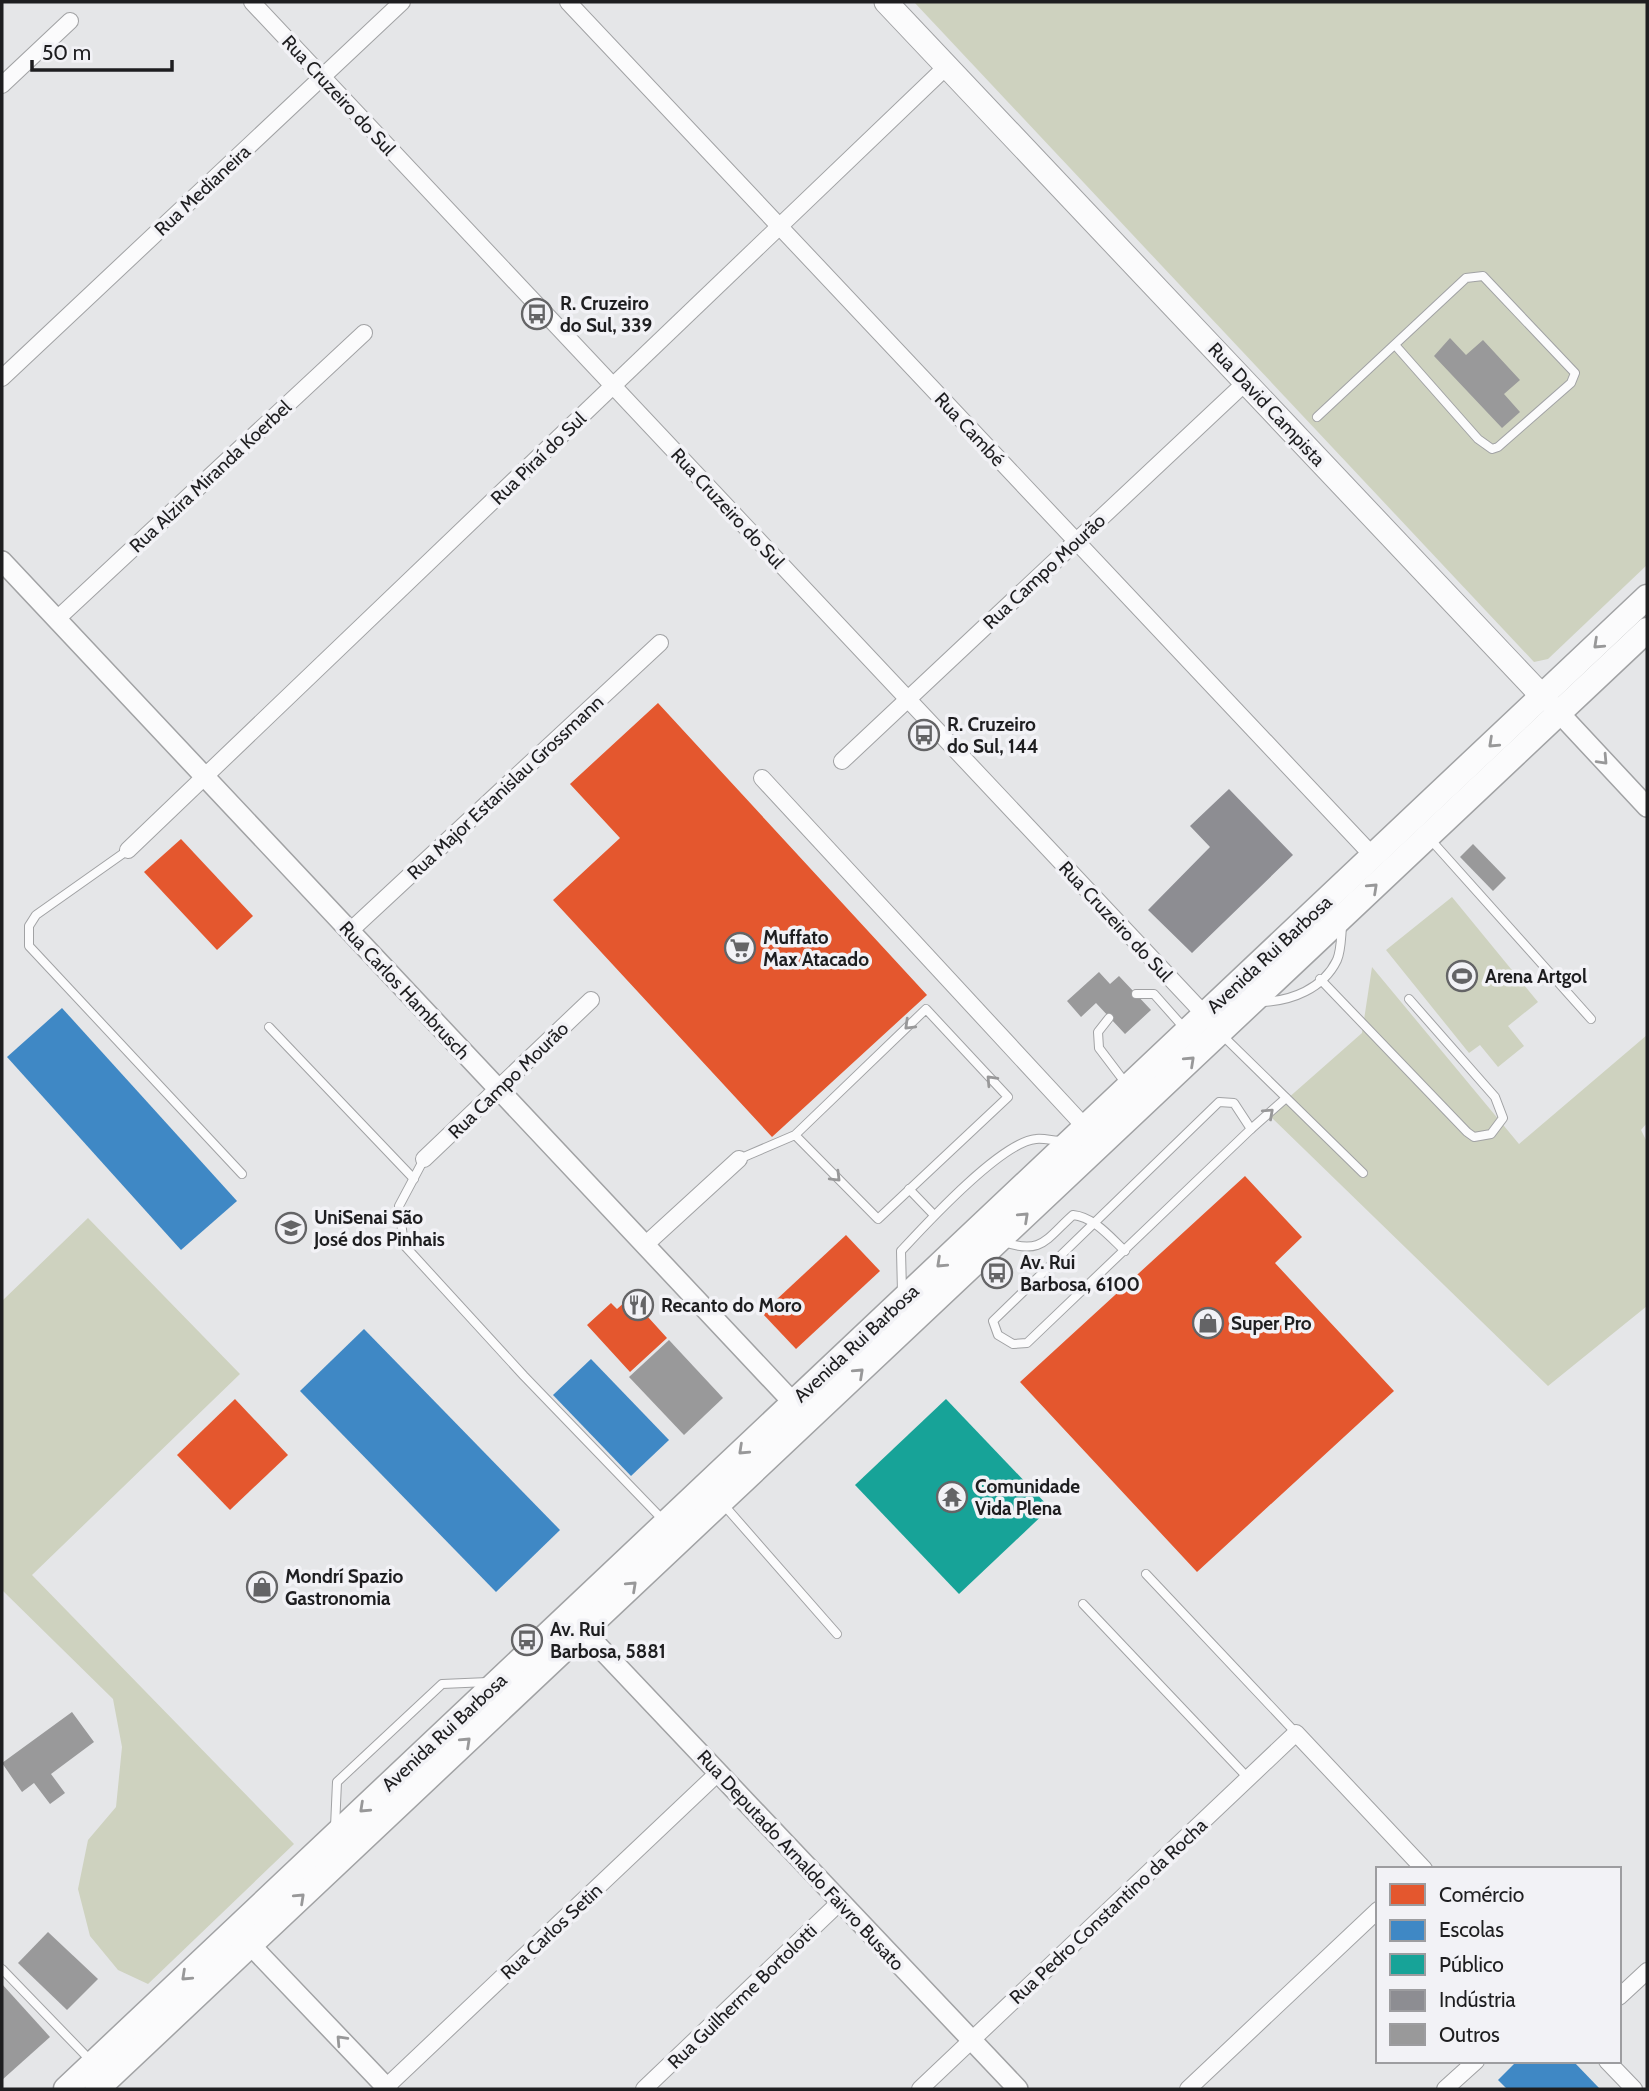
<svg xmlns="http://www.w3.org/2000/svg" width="1649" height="2091" font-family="Cabin,sans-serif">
<rect width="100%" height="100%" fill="#e5e6e8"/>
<!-- green -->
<g fill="#ced2bf">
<polygon points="914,2 1647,2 1647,565 1548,659 1534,662"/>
<polygon points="1452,897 1538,1002 1508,1026 1524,1046 1498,1067 1480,1045 1469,1053 1386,950"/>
<polygon points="1372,967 1519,1144 1647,1035 1647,1123 1641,1130 1647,1142 1647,1306 1548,1386 1269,1115 1362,1033"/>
<polygon points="88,1218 240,1374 32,1575 294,1844 148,1984 118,1970 90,1936 78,1889 88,1840 116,1807 122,1747 113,1699 2,1590 2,1301"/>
</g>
<!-- shops -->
<g fill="#e4572e">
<polygon points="658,703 927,995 772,1137 553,900 620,838 570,784"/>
<polygon points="181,839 253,916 217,950 144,872"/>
<polygon points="1245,1176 1302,1237 1275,1263 1394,1391 1197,1572 1020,1382"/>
<polygon points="846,1235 880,1271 796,1349 762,1313"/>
<polygon points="634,1294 652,1313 648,1317 667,1338 630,1372 587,1325 611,1303 617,1309"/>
<polygon points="235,1399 288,1455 230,1510 177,1455"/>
</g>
<!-- schools -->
<g fill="#3f88c5">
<polygon points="62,1008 237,1201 181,1250 7,1057"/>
<polygon points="364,1329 560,1530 496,1592 300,1391"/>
<polygon points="591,1359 669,1440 631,1476 553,1395"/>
<polygon points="1517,2061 1573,2061 1600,2089 1507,2089 1498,2080"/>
</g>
<!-- public -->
<polygon fill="#17a398" points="946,1399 1050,1508 959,1594 855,1485"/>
<!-- industry -->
<polygon fill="#8d8d92" points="1229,789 1293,855 1192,953 1148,910 1210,847 1190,826"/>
<!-- building -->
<g fill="#99999a">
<polygon points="1450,338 1466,355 1483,340 1520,380 1504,394 1520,412 1502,428 1434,356"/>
<polygon points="1473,844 1506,878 1493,891 1460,857"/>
<polygon points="1099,972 1110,984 1119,976 1151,1010 1125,1034 1096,1003 1081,1017 1067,1001"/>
<polygon points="669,1340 723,1398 684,1435 629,1377"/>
<polygon points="72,1712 94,1742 51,1774 65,1793 50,1804 34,1783 22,1792 2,1763"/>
<polygon points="48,1932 98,1979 67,2010 18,1963"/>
<polygon points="2,1984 50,2037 2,2080"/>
</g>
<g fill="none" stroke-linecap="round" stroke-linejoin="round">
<!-- service casing -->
<g stroke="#a1a2a4" stroke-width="10">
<g id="service">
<polyline points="1317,417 1466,278 1483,276 1575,373 1571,383 1498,447 1492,449 1478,439 1395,345"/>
<polyline points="1430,839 1591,1019"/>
<polyline points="128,850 36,915 29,926 29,946 242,1174"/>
<polyline points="1320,979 1467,1132 1474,1137 1491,1134 1503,1118 1495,1097 1409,999"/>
<polyline points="1136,994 1154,994 1185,1029"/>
<path d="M1262,1002c29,-1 61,-13 75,-42 4,-9 4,-23 5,-33"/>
<polyline points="1109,1018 1098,1032 1099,1048 1127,1085"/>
<polyline points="269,1027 414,1179"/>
<polyline points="1222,1035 1363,1173"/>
<polygon points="1219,1102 1234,1103 1251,1129 1027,1343 1013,1344 998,1335 993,1321"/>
<polyline points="1251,1129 1286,1098"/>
<polyline points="424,1159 399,1206 404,1245 524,1376 664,1521"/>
<polyline points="739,1159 795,1135 926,1009 1008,1097 878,1219 795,1135"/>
<polyline points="909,1189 934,1215"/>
<path d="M1004,1242c38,13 42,-3 69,-27 21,2 37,22 52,36"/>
<path d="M902,1292l-1,-41c25,-27 100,-109 135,-112 8,-1 18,2 27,2"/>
<polyline points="723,1504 837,1634"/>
<polyline points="1146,1574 1296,1733"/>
<polyline points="1083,1604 1248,1778"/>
<polyline points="335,1827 337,1782 442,1684 488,1682"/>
<polyline points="2,1969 92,2062"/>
</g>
</g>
<!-- minor casing -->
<g stroke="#a1a2a4" stroke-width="18">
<g id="minor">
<polyline points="252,2 1204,1014"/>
<polyline points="568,2 1373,856"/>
<polyline points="2,85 70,21"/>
<polyline points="2,378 402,2"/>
<polyline points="57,619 364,333"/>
<polyline points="842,761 1246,382"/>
<polyline points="762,778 1085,1127"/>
<polyline points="128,850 947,66"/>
<polyline points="350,931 660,643"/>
<polyline points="424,1159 591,1000"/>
<polyline points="645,1245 739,1159"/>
<polyline points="1619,1997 1647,1971"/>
<polyline points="1607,2061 1634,2089"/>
<polyline points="384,2089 718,1773"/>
<polyline points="644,2089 840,1902"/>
<polyline points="920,2089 1296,1733 1424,1869"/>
<polyline points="1188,2089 1378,1910"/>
<polyline points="1445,2089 1476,2061"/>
</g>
</g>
<!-- tertiary casing -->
<g stroke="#a1a2a4" stroke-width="22">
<g id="tertiary">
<polyline points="2,561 802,1412"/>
<polyline points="1550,703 1647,807"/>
<polyline points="584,1631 1018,2089"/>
<polyline points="241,1935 388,2089"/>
</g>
</g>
<!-- secondary casing -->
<g stroke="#a1a2a4" stroke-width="25">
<polyline id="secondary" points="886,2 1542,696"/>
</g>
<!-- primary casing -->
<g stroke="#a1a2a4" stroke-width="27">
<g id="primary">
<polyline points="66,2089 1647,597"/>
<polyline points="97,2089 1647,630"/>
</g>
</g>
<!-- service -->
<use href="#service" stroke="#fbfbfc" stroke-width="8"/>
<!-- minor -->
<use href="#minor" stroke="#fbfbfc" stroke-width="16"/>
<!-- tertiary -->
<use href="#tertiary" stroke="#fbfbfc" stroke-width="19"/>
<!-- secondary -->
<use href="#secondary" stroke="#fbfbfc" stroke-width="23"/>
<!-- primary -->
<use href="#primary" stroke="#fbfbfc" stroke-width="24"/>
</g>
<!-- one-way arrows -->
<defs><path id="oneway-chevron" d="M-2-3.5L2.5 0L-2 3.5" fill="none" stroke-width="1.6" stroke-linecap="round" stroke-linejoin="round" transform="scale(1.75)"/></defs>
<g stroke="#989899">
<use href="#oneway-chevron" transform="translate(1598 644) rotate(137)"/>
<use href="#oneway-chevron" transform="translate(1493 743) rotate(137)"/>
<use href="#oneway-chevron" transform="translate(1603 760) rotate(47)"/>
<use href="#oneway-chevron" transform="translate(1373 888) rotate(-43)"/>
<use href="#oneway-chevron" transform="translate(909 1025) rotate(136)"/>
<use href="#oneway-chevron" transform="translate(1190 1061) rotate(-43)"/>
<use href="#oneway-chevron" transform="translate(991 1080) rotate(-133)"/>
<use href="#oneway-chevron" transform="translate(1269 1113) rotate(-42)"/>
<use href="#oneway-chevron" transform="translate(836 1177) rotate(45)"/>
<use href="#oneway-chevron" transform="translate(1024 1217) rotate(-43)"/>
<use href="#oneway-chevron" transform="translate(941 1263) rotate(137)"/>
<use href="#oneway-chevron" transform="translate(859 1373) rotate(-43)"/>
<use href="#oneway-chevron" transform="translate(743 1450) rotate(137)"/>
<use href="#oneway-chevron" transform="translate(632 1586) rotate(-43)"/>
<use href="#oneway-chevron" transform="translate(466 1742) rotate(-43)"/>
<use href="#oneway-chevron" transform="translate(364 1808) rotate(137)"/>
<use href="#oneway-chevron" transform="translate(300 1898) rotate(-43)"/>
<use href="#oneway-chevron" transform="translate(186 1976) rotate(137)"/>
<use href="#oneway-chevron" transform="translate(341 2040) rotate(-133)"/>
</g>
<!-- icons -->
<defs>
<g id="bus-ring" transform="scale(1.575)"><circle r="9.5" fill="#f2f2f6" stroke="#646466" stroke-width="1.5"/><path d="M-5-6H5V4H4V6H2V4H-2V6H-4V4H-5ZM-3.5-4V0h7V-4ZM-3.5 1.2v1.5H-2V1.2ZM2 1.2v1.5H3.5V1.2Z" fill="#646466"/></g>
<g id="supermarket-ring" transform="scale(1.575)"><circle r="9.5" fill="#f2f2f6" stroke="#646466" stroke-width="1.5"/><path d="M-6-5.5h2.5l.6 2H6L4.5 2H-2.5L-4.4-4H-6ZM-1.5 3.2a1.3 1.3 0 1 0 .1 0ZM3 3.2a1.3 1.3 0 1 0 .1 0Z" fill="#646466"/></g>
<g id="stadium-ring" transform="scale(1.575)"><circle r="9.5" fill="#f2f2f6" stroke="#646466" stroke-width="1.5"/><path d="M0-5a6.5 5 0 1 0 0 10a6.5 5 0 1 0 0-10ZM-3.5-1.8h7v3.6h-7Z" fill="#646466"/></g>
<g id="university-ring" transform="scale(1.575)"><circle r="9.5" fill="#f2f2f6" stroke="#646466" stroke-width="1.5"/><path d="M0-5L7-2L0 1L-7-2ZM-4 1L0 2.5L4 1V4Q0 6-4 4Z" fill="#646466"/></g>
<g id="restaurant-ring" transform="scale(1.575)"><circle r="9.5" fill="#f2f2f6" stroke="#646466" stroke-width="1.5"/><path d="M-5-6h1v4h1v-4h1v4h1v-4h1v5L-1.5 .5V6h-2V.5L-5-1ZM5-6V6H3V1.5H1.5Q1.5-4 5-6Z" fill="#646466"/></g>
<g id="shop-ring" transform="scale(1.575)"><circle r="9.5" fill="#f2f2f6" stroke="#646466" stroke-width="1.5"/><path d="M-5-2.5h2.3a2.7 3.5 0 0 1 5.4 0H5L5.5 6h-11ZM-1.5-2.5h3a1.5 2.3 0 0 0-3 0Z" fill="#646466"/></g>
<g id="temple-ring" transform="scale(1.575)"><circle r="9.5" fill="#f2f2f6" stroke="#646466" stroke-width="1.5"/><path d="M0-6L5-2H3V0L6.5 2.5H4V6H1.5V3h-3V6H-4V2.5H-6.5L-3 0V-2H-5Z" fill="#646466"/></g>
</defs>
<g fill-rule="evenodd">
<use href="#bus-ring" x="537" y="314"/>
<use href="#bus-ring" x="924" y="735"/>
<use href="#supermarket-ring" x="740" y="948"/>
<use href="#stadium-ring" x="1462" y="976"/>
<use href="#university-ring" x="291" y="1228"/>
<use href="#bus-ring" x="997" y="1273"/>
<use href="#restaurant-ring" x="638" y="1305"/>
<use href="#shop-ring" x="1208" y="1323"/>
<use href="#temple-ring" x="952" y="1497"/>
<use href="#shop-ring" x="262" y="1587"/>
<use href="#bus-ring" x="527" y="1640"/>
</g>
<g text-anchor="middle" stroke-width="7" stroke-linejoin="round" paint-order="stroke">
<!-- street labels -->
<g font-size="19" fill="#1e1e20" stroke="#f2f2f6">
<text transform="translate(339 95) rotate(47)" y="7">Rua Cruzeiro do Sul</text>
<text transform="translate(202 190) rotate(-43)" y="7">Rua Medianeira</text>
<text transform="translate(1267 404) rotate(47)" y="7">Rua David Campista</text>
<text transform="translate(970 429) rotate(47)" y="7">Rua Cambé</text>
<text transform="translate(538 458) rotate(-44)" y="7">Rua Piraí do Sul</text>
<text transform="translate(210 476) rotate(-43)" y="7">Rua Alzira Miranda Koerbel</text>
<text transform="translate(728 508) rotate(47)" y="7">Rua Cruzeiro do Sul</text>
<text transform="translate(1044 571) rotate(-43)" y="7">Rua Campo Mourão</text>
<text transform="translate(505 787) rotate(-43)" y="7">Rua Major Estanislau Grossmann</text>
<text transform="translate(1116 921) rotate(47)" y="7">Rua Cruzeiro do Sul</text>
<text transform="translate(1269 954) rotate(-43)" y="7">Avenida Rui Barbosa</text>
<text transform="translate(405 990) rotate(47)" y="7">Rua Carlos Hambrusch</text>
<text transform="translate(508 1080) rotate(-44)" y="7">Rua Campo Mourão</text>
<text transform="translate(856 1343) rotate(-43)" y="7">Avenida Rui Barbosa</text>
<text transform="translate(444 1732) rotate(-43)" y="7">Avenida Rui Barbosa</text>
<text transform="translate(801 1860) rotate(47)" y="7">Rua Deputado Arnaldo Faivro Busato</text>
<text transform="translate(1108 1911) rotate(-43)" y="7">Rua Pedro Constantino da Rocha</text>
<text transform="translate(551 1931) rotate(-43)" y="7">Rua Carlos Setin</text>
<text transform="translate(742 1996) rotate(-44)" y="7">Rua Guilherme Bortolotti</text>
</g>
<!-- poi labels -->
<g font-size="19" font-weight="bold" fill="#1e1e20" stroke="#f2f2f6" text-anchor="start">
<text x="560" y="310">R. Cruzeiro<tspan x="560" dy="22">do Sul, 339</tspan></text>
<text x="947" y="731">R. Cruzeiro<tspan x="947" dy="22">do Sul, 144</tspan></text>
<text x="763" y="944">Muffato<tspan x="763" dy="22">Max Atacado</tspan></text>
<text x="1485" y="983">Arena Artgol</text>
<text x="314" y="1224">UniSenai São<tspan x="314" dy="22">José dos Pinhais</tspan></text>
<text x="1020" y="1269">Av. Rui<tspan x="1020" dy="22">Barbosa, 6100</tspan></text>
<text x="661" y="1312">Recanto do Moro</text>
<text x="1231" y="1330">Super Pro</text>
<text x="975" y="1493">Comunidade<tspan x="975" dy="22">Vida Plena</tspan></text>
<text x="285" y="1583">Mondrí Spazio<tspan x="285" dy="22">Gastronomia</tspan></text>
<text x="550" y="1636">Av. Rui<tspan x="550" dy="22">Barbosa, 5881</tspan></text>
</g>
</g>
<!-- border -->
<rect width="1649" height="2091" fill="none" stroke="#1e1e20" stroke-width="7"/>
<!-- legend -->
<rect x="1376" y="1867" width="245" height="196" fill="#f2f2f6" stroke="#9d9da0" stroke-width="2"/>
<rect x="1390" y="1884" width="35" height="21" fill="#e4572e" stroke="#9d9da0" stroke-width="2"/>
<text x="1439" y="1902" font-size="21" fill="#1e1e20">Comércio</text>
<rect x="1390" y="1920" width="35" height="21" fill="#3f88c5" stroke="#9d9da0" stroke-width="2"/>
<text x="1439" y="1937" font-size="21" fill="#1e1e20">Escolas</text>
<rect x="1390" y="1954" width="35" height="21" fill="#17a398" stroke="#9d9da0" stroke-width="2"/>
<text x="1439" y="1972" font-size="21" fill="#1e1e20">Público</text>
<rect x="1390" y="1990" width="35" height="21" fill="#8d8d92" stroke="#9d9da0" stroke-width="2"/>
<text x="1439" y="2007" font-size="21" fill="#1e1e20">Indústria</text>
<rect x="1390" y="2024" width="35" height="21" fill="#99999a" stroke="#9d9da0" stroke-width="2"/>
<text x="1439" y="2042" font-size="21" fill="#1e1e20">Outros</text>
<!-- scale -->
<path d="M32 60v10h140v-10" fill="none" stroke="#1e1e20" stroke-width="3.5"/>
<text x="42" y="60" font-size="21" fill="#1e1e20" stroke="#f2f2f6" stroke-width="5" paint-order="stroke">50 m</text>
</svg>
